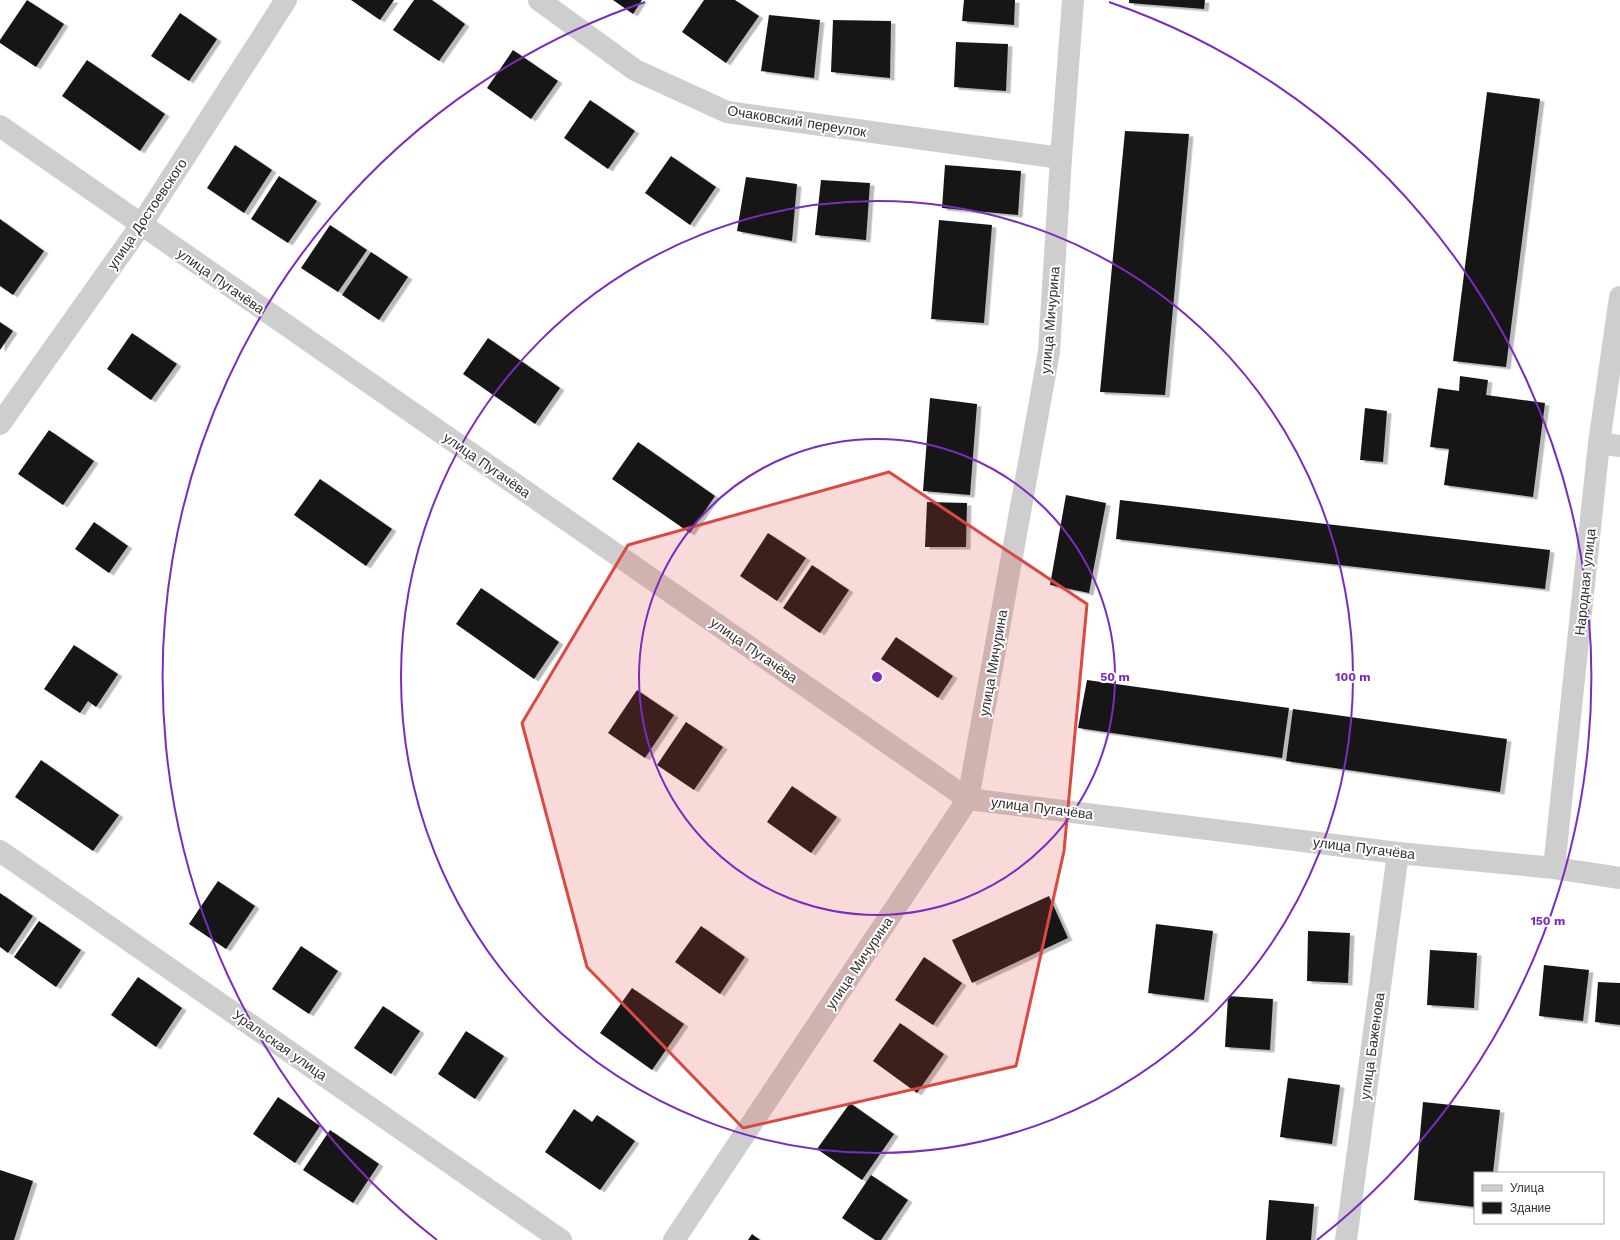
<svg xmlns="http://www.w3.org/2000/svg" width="1620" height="1240" font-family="'Work Sans',sans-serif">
<defs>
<filter id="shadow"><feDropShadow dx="4.5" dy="2.5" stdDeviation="0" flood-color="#0004"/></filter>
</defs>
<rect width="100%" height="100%" fill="#fff"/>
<!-- building -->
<g fill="#181818" filter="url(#shadow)">
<polygon points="27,0 64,24 36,67 0,43 0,40"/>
<polygon points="351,0 394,0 380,20"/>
<polygon points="414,0 432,0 465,24 439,61 393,30"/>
<polygon points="613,0 642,0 633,14"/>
<polygon points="704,0 735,0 759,16 726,63 682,32"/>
<polygon points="964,0 1015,0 1014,25 962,21"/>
<polygon points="1129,0 1205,0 1204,9 1129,3"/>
<polygon points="180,13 217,39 189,81 151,56"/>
<polygon points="769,15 820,20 814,78 761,71"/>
<polygon points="833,20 891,21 890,78 831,72"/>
<polygon points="956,42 1008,44 1006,91 954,87"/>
<polygon points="513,50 558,81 531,119 487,88"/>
<polygon points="87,60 165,114 140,151 62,96"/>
<polygon points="1487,92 1540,99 1506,367 1453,361"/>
<polygon points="590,100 635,131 608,169 564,138"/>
<polygon points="1125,131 1189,134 1165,395 1100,392"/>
<polygon points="235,145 272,170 244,213 207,188"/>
<polygon points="671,156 716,187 690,225 645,193"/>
<polygon points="945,165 1021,171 1018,215 942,208"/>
<polygon points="279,176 317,201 288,243 251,219"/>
<polygon points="746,177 797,184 792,241 737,231"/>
<polygon points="821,180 870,183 866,240 815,235"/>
<polygon points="0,219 44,251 13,295 0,286"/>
<polygon points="939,220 992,225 984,323 931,319"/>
<polygon points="330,225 367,250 338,292 301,268"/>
<polygon points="371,252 408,277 379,320 342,295"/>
<polygon points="0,322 13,331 0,350"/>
<polygon points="132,333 177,364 151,400 107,369"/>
<polygon points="488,338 560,388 535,424 463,374"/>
<polygon points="1460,376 1488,380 1486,395 1545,403 1533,497 1444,485 1449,449 1430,447 1438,388 1459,391"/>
<polygon points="930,398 977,404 970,495 923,491"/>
<polygon points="1365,408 1387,411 1383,462 1360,460"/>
<polygon points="49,430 94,461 63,505 18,474"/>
<polygon points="638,442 715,496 690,533 612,479"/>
<polygon points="320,479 392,529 366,566 294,515"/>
<polygon points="1066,495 1106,503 1089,593 1050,585"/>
<polygon points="1120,500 1550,550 1545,589 1116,539"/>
<polygon points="927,502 967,503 966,547 925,547"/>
<polygon points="94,522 128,546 109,573 75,549"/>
<polygon points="768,533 806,558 777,601 740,576"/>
<polygon points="812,565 849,590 820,633 783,608"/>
<polygon points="481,588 559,642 534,679 456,624"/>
<polygon points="896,637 953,676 938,698 881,659"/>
<polygon points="74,645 118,674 96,707 88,701 80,713 44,689"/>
<polygon points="1087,680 1289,708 1282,758 1078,728"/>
<polygon points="637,690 674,715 645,758 608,733"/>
<polygon points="1293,709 1507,739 1500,792 1286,761"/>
<polygon points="686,722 723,747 694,790 657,765"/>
<polygon points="41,760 119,815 93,851 15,797"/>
<polygon points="792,786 837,817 811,853 767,822"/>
<polygon points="218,881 255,906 226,949 189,924"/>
<polygon points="0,893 33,916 8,953 0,947"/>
<polygon points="1049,896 1068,938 972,983 952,940"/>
<polygon points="39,921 81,950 56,987 14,957"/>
<polygon points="1156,924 1213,931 1204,1000 1148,993"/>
<polygon points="701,926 745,957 720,994 675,962"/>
<polygon points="1308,931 1350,933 1348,983 1307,981"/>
<polygon points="301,946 338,971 309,1014 272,989"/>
<polygon points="1430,950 1477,953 1474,1008 1427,1005"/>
<polygon points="924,957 962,983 933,1025 895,1000"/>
<polygon points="1544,965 1589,970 1583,1021 1539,1016"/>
<polygon points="138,977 182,1008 156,1047 111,1015"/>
<polygon points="1598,982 1620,983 1620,1025 1595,1022"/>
<polygon points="632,988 684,1024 652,1070 600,1033"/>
<polygon points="1228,996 1273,999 1270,1050 1225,1047"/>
<polygon points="383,1006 420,1031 391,1074 354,1048"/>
<polygon points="900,1023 944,1054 917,1093 873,1061"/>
<polygon points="466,1031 504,1056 475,1099 438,1074"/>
<polygon points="1288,1078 1340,1085 1332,1144 1280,1137"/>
<polygon points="278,1097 320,1126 295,1163 253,1134"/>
<polygon points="1423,1102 1500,1110 1493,1173 1475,1173 1475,1207 1414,1200"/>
<polygon points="850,1103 894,1134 862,1180 817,1149"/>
<polygon points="574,1109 592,1122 597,1115 635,1141 600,1190 545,1152"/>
<polygon points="330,1130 379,1164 353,1203 303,1170"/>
<polygon points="0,1170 33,1181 14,1240 0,1240"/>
<polygon points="871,1175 908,1200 881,1240 875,1240 842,1218"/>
<polygon points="1269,1200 1314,1204 1311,1240 1266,1240"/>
<polygon points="752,1234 760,1240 748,1240"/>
</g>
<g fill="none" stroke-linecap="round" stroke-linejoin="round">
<!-- minor -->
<g stroke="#cecece" stroke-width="22">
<polyline points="539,0 635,70 727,112 1061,158"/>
<polyline points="0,126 968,799 1398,853 1554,868 1620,878"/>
<polyline points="0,424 141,225 286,0"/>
<polyline points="1599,443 1620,446"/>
<polyline points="0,851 561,1240"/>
<polyline points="1554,868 1599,443 1620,297"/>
<polyline points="674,1240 968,799 1049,352 1061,158 1073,0"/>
<polyline points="1346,1240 1398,853"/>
</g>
</g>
<!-- marked area -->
<path fill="#da4a42" fill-opacity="0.2" stroke="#da4a42" stroke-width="3" stroke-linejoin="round" d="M889,472l198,132 -23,247 -48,215 -273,62 -156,-161 -65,-244 106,-178z"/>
<!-- distance rings -->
<g fill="none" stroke="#7b2cbf" stroke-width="2">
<circle cx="877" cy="677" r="238"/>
<circle cx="877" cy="677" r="476"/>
<path d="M437 1240A714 714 0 0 1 645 2M1109 2A714 714 0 0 1 1317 1240"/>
</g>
<g text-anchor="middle" stroke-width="4" stroke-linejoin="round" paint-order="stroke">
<!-- street labels -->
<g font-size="14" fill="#313131" stroke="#fff">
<text transform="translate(797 121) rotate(9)" y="5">Очаковский переулок</text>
<text transform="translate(147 214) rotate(-56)" y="5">улица Достоевского</text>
<text transform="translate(221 281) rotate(35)" y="5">улица Пугачёва</text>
<text transform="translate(1050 320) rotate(-85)" y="5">улица Мичурина</text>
<text transform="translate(487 465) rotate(35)" y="5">улица Пугачёва</text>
<text transform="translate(1585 582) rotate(-84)" y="5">Народная улица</text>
<text transform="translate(754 650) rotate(35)" y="5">улица Пугачёва</text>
<text transform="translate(993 663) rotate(-80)" y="5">улица Мичурина</text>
<text transform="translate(1042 808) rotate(7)" y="5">улица Пугачёва</text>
<text transform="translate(1364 848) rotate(7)" y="5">улица Пугачёва</text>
<text transform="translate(859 963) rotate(-56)" y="5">улица Мичурина</text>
<text transform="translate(280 1045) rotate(35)" y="5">Уральская улица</text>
<text transform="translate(1372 1046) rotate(-82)" y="5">улица Баженова</text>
</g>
</g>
<circle cx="877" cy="677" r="6" fill="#7b2cbf" stroke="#fff" stroke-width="2"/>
<g font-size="12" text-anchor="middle" font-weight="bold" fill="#7b2cbf" stroke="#fff" stroke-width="4" stroke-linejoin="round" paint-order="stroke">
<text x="1115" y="681">50 m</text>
<text x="1353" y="681">100 m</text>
<text x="1548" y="925">150 m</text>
</g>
<!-- legend -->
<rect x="1474" y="1172" width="130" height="52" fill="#ffffff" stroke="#adadad"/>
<rect x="1482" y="1185" width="20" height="6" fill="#cecece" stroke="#adadad"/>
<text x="1510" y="1192" font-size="12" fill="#313131">Улица</text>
<rect x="1482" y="1202" width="20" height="12" fill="#181818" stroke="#adadad"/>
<text x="1510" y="1212" font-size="12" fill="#313131">Здание</text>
</svg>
